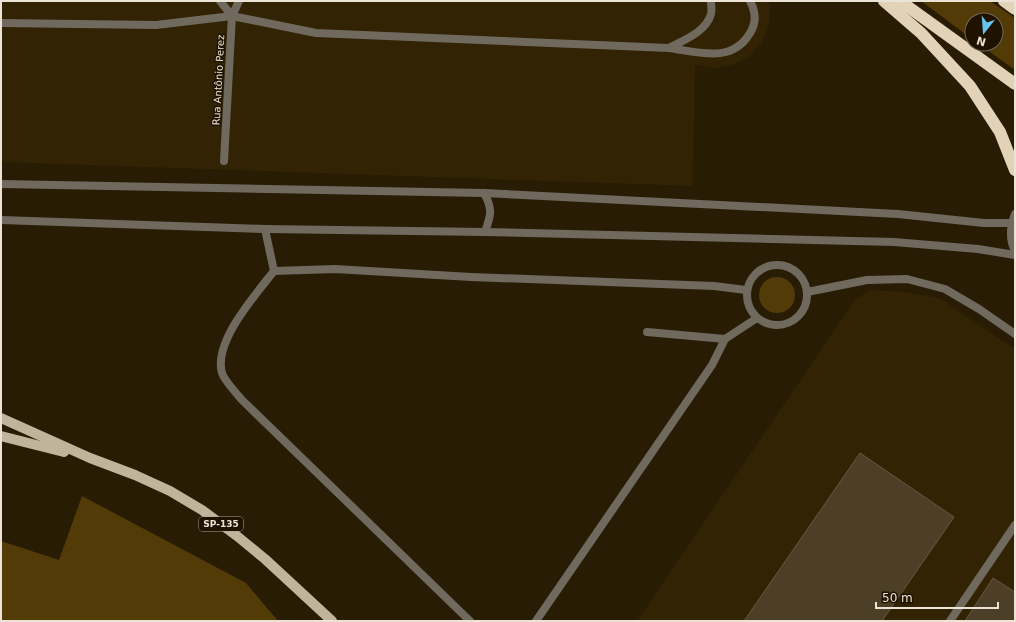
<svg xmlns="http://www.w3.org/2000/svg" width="1016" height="622" font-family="'DejaVu Sans',sans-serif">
<rect width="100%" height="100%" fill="#281c05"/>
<!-- built -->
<g fill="#322304">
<polygon points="1,1 768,1 770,6 769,25 762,42 749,57 732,65 714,68 695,64 693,186 1,162"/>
<polygon points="869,290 906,292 941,299 1015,349 1015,621 637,621 854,301"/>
</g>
<!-- green -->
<g fill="#533b08">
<polygon points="921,1 990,1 1015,18 1015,70 979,44 996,44 996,20 972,20 972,39"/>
<circle cx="777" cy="295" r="18"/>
<polygon points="82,496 246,583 278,621 1,621 1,541 59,560"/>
</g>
<!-- building -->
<g fill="#4c3e27" stroke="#675941">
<polygon points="860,453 954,517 882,621 744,621"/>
<polygon points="993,578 1015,592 1015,621 965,621"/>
</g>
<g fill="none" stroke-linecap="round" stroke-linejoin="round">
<!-- service -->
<g stroke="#6f695e" stroke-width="8">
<polyline points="220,1 232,16"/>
<path d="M1,23l155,2 76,-9 84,17 353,15c29,4 63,16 81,-15 7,-11 6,-21 0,-32"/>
<path d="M669,48c15,-8 37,-16 42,-34 1,-4 0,-9 0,-13"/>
<polyline points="224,161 232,16 239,1"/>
<path d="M265,229l9,42c-18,23 -61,71 -52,102 2,7 15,21 20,27l228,221"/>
<circle cx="777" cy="295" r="30"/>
<polyline points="274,271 335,269 471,277 714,286 746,290"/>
<polyline points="807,292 867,280 907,279 945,289 979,309 1015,334"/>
<polyline points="647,332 725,339 757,318"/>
<polyline points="536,621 712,365 725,339"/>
<polyline points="950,621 1015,525"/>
</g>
<!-- minor -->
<g stroke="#6f695e" stroke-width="8">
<polyline points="1,184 484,193 898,214 984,223 1011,223"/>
<path d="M484,193c9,16 7,22 1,39"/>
<path d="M1015,214c-5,13 -6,25 0,37"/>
<polyline points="1,220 265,229 485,232 894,242 978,249 1015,255"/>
</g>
<!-- primary -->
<g stroke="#c1b49d" stroke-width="10">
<polyline points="1,418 90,458 135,475 170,491 202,510 237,536 265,559 332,621"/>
<polyline points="1,436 64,452"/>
</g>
<!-- motorway -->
<g stroke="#e2d2b7" stroke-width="12">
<polyline points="884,1 921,33 970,86 1000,132 1015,170"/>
<polyline points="900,1 1015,84"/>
<polyline points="1004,1 1015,9"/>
</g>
</g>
<g text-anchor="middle" stroke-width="3" stroke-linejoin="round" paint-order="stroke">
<!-- shield labels -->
<rect fill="#1f1300" stroke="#aea595" stroke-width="1" x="199" y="517" width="44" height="14" rx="3"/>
<g font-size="9" font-weight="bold" fill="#ebe3d5">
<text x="221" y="527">SP-135</text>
</g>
<!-- street labels -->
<g font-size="10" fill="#ebe3d5" stroke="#1f1300">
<text transform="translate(218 80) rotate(-87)" y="4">Rua Antônio Perez</text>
</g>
</g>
<!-- border -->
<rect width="1016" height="622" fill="none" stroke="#ebe3d5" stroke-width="4"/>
<!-- north arrow -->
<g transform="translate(984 32) rotate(197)"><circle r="19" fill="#1f1300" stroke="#716655"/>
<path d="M0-3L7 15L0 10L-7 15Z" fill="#67c4f0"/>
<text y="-6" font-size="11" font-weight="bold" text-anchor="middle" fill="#ebe3d5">N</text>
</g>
<!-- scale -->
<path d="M876 602v6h122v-6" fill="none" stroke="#ebe3d5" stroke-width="2"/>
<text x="882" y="602" font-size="12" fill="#ebe3d5" stroke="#1f1300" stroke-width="3" paint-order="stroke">50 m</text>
</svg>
